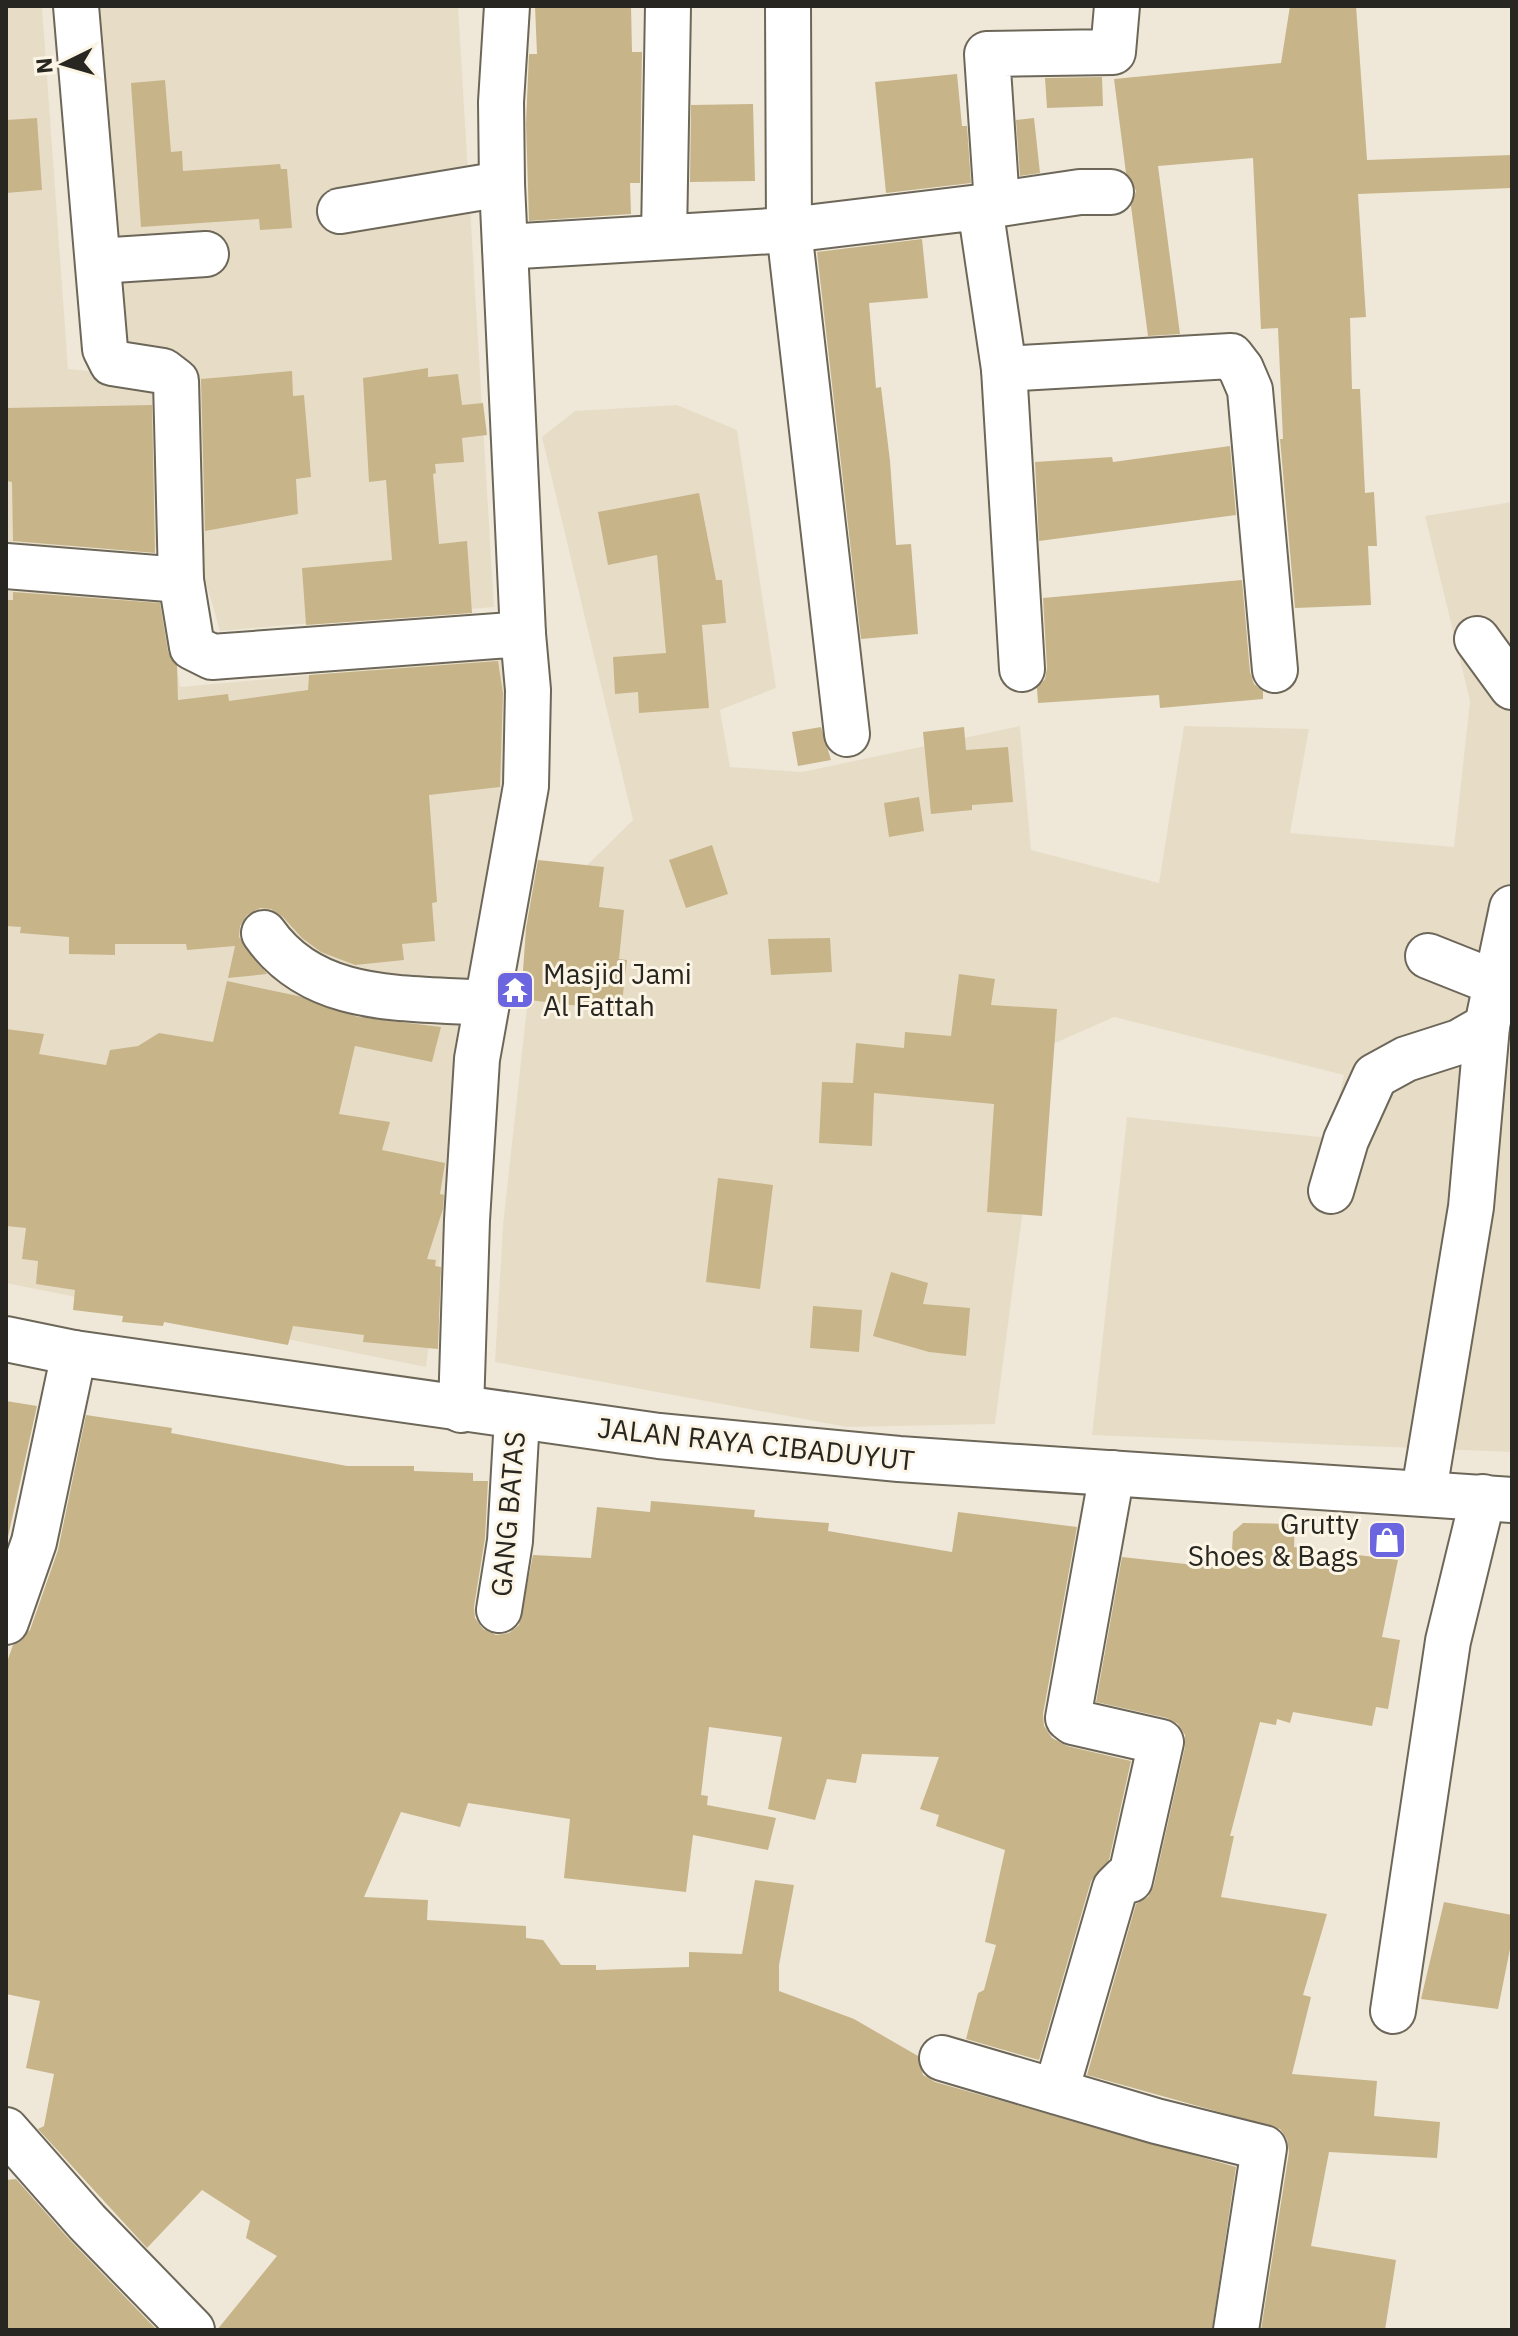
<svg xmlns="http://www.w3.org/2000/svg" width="1518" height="2336" font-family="'IBM Plex Sans',sans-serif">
<rect width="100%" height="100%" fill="#efe8d8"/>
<!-- built -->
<g fill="#e7ddc7">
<polygon points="6,6 42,6 68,369 118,374 95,6 458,6 494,607 220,631 196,548 6,545"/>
<polygon points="677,405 737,430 776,688 720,710 730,767 802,772 1020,726 1031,850 1159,883 1184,726 1309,729 1290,833 1454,847 1470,701 1425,516 1512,502 1512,1452 1092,1435 1127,1117 1330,1138 1344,1075 1114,1017 1044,1048 995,1424 847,1427 495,1362 503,1225 528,998 575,877 633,820 542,437 575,411"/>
<polygon points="6,591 167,599 180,687 508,657 515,793 475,991 426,1367 6,1283"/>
</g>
<!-- building -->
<g fill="#c7b489">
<polygon points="535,6 631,6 632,52 642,52 640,183 630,183 631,214 529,221 526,123 529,54 537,54"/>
<polygon points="1290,6 1356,6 1367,160 1512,155 1512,188 1358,194 1366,317 1350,318 1352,389 1360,389 1365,493 1374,492 1377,546 1368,546 1371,605 1295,608 1280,439 1283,439 1278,328 1261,329 1253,158 1158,166 1180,334 1148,336 1131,206 1136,191 1126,173 1114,79 1281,63"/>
<polygon points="957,74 962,126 967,126 971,183 886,193 875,82"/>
<polygon points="1102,77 1103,106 1047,108 1045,78"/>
<polygon points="165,80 171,152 182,151 183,171 280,164 281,169 287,169 292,228 260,230 259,219 141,227 131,83"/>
<polygon points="753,104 755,181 690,182 691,105"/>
<polygon points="37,118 42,190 6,193 6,120"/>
<polygon points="1034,118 1040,173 1020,176 1016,120"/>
<polygon points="922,239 928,298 869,303 876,388 881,387 890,461 896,545 911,544 918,634 861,639 817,252"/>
<polygon points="428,368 428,377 458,374 462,405 483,403 487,435 462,438 464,462 435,464 436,473 433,474 439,544 467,541 472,613 306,625 302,568 392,560 386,480 369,482 363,378"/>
<polygon points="292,371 293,396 304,395 311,477 296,479 298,514 205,531 201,379"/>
<polygon points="152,405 155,553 13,541 12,482 6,481 6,408"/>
<polygon points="1230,446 1236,515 1039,541 1035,462 1112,457 1113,462"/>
<polygon points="699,493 716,580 722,580 726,623 702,625 709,708 639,713 638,692 615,694 613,657 666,653 657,555 608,565 598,512"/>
<polygon points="1242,580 1250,672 1254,684 1263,691 1263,699 1160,708 1159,695 1038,703 1037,688 1045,679 1047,668 1043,598"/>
<polygon points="13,592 160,603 168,652 177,666 178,700 228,694 229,701 308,690 309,675 498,661 503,693 500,787 429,795 437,902 432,903 435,941 402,944 404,960 355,965 321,952 302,938 282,916 271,909 260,908 247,915 240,926 239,937 267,974 228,978 235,946 187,950 186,944 115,944 115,955 69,954 69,937 20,933 21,927 6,926 6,600 13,600"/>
<polygon points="821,727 831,760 798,766 792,732"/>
<polygon points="964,727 966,750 1008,747 1013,802 972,805 972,810 931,814 923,732"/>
<polygon points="919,797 924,831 889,837 884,803"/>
<polygon points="712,845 728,894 686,908 669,860"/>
<polygon points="538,860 604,867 599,907 624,910 619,959 627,960 621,1011 521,999 526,928"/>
<polygon points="830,938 832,972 771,975 768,939"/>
<polygon points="959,974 995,979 991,1005 1057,1009 1042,1216 987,1212 994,1104 874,1093 872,1146 819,1143 822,1082 853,1083 856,1043 904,1048 905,1032 951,1036"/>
<polygon points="227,981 298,996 358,1017 441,1027 432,1062 355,1046 339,1114 390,1122 382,1150 445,1163 440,1194 444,1195 443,1209 427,1259 436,1260 435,1266 441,1267 438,1349 363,1342 364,1335 293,1326 288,1345 164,1322 163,1326 122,1322 123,1316 73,1310 75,1290 36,1284 38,1261 22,1259 26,1228 6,1226 6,1029 44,1034 39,1054 106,1065 110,1050 138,1046 159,1033 213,1042"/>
<polygon points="718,1178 773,1185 760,1289 706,1282"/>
<polygon points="891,1272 928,1283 923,1304 970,1308 966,1356 929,1352 873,1336"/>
<polygon points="813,1306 862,1310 859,1352 810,1348"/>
<polygon points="6,1401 37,1406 6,1546"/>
<polygon points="86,1415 172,1428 171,1433 347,1466 414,1466 414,1471 473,1473 473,1481 488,1481 485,1538 474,1607 475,1618 483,1629 496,1635 509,1633 519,1625 533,1555 591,1558 597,1507 650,1512 651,1501 755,1510 754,1517 829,1523 828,1531 952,1552 958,1512 1077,1527 1043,1714 1044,1726 1052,1738 1067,1746 1131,1761 1109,1860 1091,1881 1039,2060 966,2039 978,1993 984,1990 996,1945 985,1942 1005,1850 936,1826 939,1815 920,1809 939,1757 862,1754 856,1783 827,1779 815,1820 768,1809 782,1737 709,1727 701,1795 708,1796 707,1805 776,1818 768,1850 693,1835 686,1892 564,1878 570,1819 468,1803 460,1827 401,1812 364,1897 428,1900 427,1920 526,1926 526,1938 543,1940 561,1965 596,1965 596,1970 689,1967 689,1952 742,1954 755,1880 794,1885 779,1965 779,1991 854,2019 918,2056 923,2075 935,2082 1236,2167 1212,2330 217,2330 277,2256 246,2238 250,2221 202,2190 147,2248 38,2129 44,2126 54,2074 26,2068 40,2001 6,1994 6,1665 13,1645 30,1630 58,1550"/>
<polygon points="1243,1523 1295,1524 1294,1547 1398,1560 1382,1637 1400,1640 1388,1709 1376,1707 1372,1726 1293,1712 1290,1723 1277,1719 1276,1725 1260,1722 1230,1836 1234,1836 1221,1897 1327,1914 1303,1995 1311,1997 1292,2074 1377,2081 1374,2116 1440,2122 1437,2158 1329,2152 1311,2246 1396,2260 1385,2330 1261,2330 1289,2152 1287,2139 1280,2129 1087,2075 1136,1904 1148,1897 1154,1885 1185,1747 1185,1735 1178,1724 1167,1718 1096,1702 1122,1557 1231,1569 1233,1532"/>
<polygon points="1444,1902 1512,1915 1512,1939 1498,2009 1421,1999"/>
<polygon points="16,2179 69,2239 157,2330 6,2330 6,2180"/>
</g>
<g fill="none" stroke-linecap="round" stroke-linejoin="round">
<!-- minor casing -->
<g stroke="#6d6759" stroke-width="48">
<g id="minor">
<polyline points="76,6 105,349 112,363 163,371 176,381 181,580 192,647 212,657 523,634 528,690 526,786 477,1059 467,1220 461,1410"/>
<polyline points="507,6 501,102 502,184 523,634"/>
<polyline points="788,6 789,230 847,734"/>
<polyline points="997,204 987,54 1113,52 1117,6"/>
<polyline points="980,207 1080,192 1111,192"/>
<polyline points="340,211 502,184"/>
<polyline points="664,237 668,6"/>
<polyline points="505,247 789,230 980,207 1004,369 1022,669"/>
<polyline points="98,261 206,254"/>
<polyline points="1004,369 1231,356 1241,369 1250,390 1275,670"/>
<polyline points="6,566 181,580"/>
<polyline points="1477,639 1512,687"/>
<path d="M264,933c51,73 142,64 222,70"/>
<polyline points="1428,956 1496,983"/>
<polyline points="1331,1191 1346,1140 1375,1076 1406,1059 1459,1042 1487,1026 1512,908"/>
<polyline points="1424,1491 1471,1207 1487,1026"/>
<polyline points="499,1610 510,1541 517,1418"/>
<polyline points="6,1622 34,1542 74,1353"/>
<polyline points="1393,2011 1448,1641 1483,1497"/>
<polyline points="942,2058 1156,2121 1264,2148 1236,2330"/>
<polyline points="1056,2091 1115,1888 1124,1879 1130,1880 1161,1742 1073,1722 1068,1718 1112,1473"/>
<polyline points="6,2130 87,2222 192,2330"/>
</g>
</g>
<!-- major casing -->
<g stroke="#6d6759" stroke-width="48">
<polyline id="major" points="6,1339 74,1353 659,1436 899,1459 1512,1500"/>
</g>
<!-- minor -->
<use href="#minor" stroke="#fff" stroke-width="44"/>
<!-- major -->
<use href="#major" stroke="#fff" stroke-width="44"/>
</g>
<!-- icons -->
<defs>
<g id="temple-square" transform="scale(2)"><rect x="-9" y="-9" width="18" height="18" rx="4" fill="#6b65df" stroke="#fcf5e5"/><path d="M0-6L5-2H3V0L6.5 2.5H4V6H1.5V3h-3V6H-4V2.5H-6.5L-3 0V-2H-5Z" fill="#fff"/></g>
<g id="shop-square" transform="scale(2)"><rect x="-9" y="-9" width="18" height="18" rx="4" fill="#6b65df" stroke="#fcf5e5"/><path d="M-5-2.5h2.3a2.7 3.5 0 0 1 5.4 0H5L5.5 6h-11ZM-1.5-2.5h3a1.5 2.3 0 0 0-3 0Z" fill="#fff"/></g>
</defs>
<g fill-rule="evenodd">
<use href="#temple-square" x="515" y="990"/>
<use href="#shop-square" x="1387" y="1540"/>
</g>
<g text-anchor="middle" stroke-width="6" stroke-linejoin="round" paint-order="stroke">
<!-- poi labels -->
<g font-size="28" fill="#282620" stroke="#fcf5e5" text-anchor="start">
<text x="543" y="984">Masjid Jami<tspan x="543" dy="32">Al Fattah</tspan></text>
<text x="1359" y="1534" text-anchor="end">Grutty<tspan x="1359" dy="32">Shoes &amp; Bags</tspan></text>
</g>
<!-- street labels -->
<g font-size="28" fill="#282620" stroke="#fcf5e5">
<text transform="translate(756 1444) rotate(6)" y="10">JALAN RAYA CIBADUYUT</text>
<text transform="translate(508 1514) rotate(-85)" y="10">GANG BATAS</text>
</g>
</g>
<!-- border -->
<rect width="1518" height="2336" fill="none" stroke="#282620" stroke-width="16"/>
<!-- north arrow -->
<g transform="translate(64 64) rotate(265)" stroke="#fcf5e5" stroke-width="6" paint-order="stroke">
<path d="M0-6L14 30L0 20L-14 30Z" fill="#282620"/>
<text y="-12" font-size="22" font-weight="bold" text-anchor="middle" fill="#282620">N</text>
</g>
</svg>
